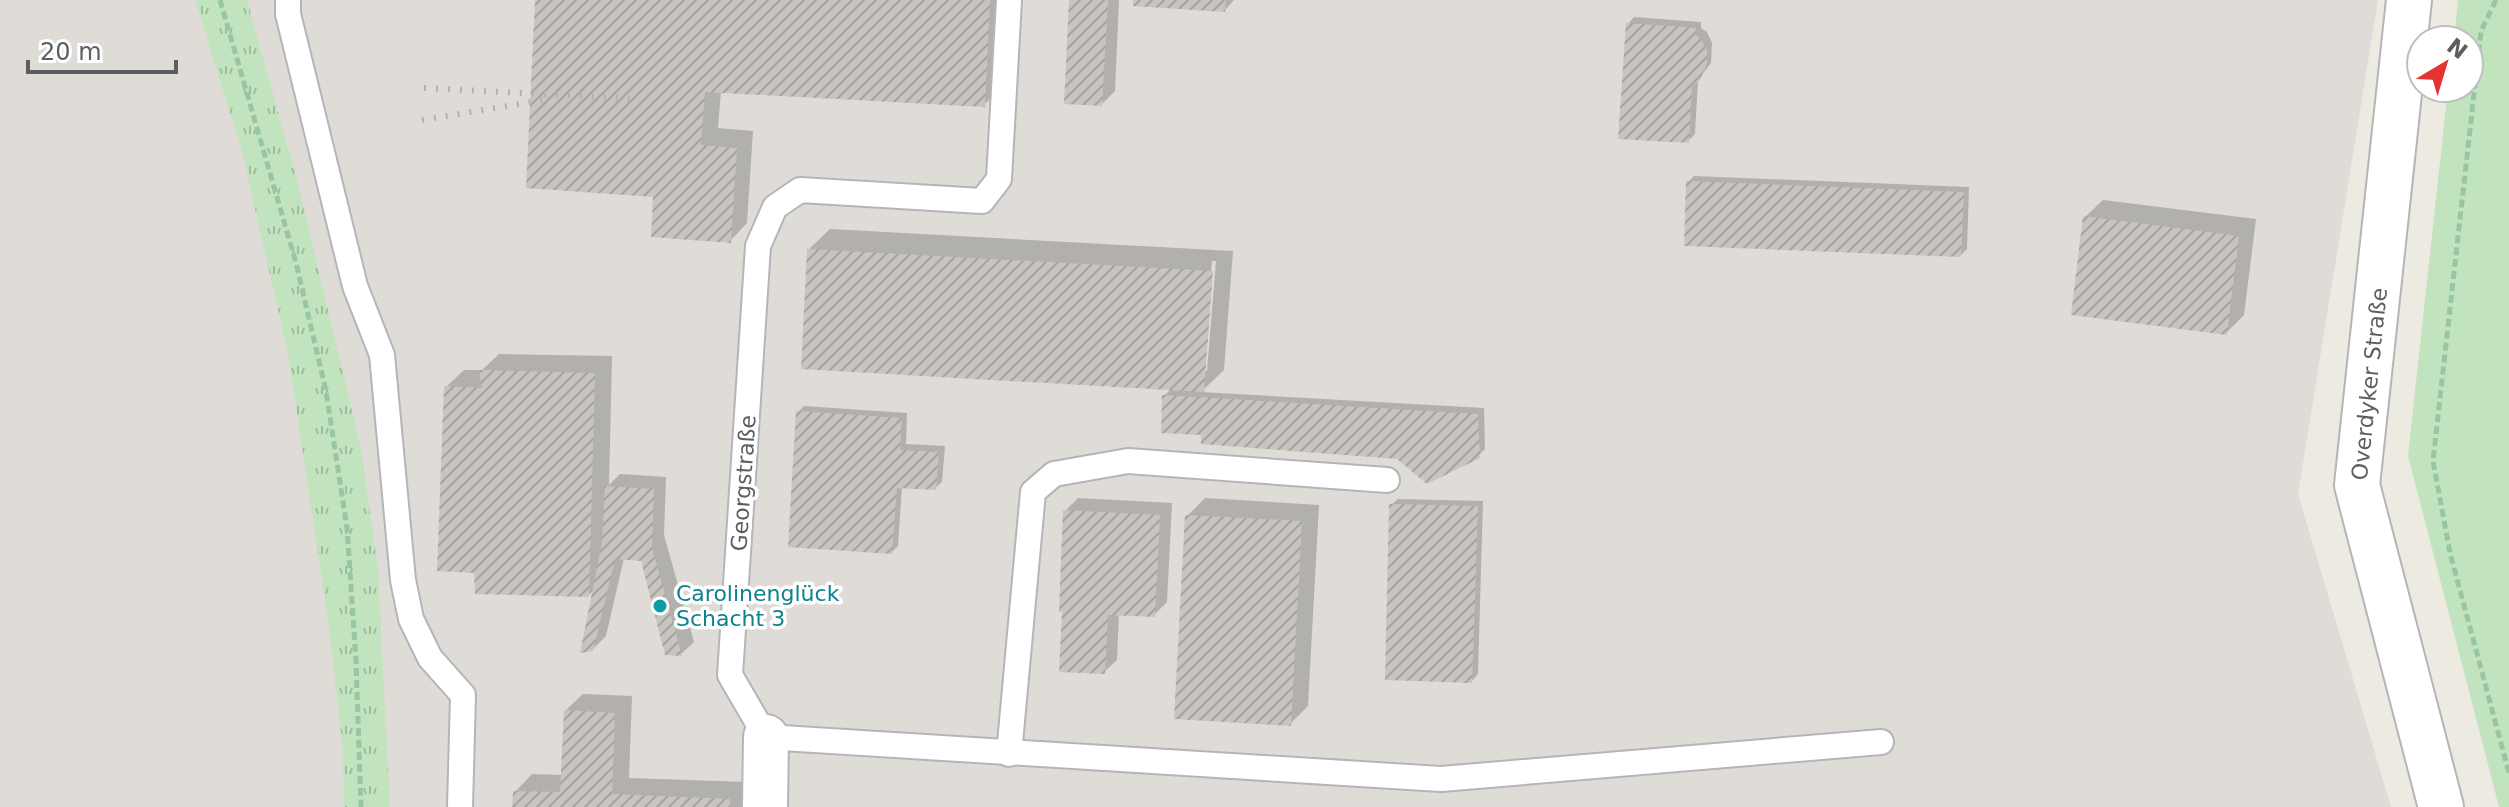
<svg xmlns="http://www.w3.org/2000/svg" width="2509" height="807" font-family="'DejaVu Sans',sans-serif">
<defs>
<pattern id="grass-tufts" width="24" height="20" patternUnits="userSpaceOnUse" patternTransform="scale(2)"><rect width="24" height="20" fill="#c1e4bf"/><path d="M3 7l-1-3M5 7V3M7 7l1-3M15 17l-1-3M17 17v-4M19 17l1-3" fill="none" stroke="#a0bc9f"/></pattern>
<pattern id="building-hatch" width="6" height="6" patternUnits="userSpaceOnUse" patternTransform="scale(2)"><rect width="6" height="6" fill="#c8c5c0"/><path d="M-1 1l2-2M0 6l6-6M5 7l2-2" fill="none" stroke="#a5a3a0"/></pattern>
</defs>
<rect width="100%" height="100%" fill="#edeae2"/>
<!-- industrial -->
<polygon fill="#dfdcd7" points="0,0 2378,0 2298,494 2391,807 0,807"/>
<!-- grass -->
<polygon fill="url(#grass-tufts)" points="195,0 247,0 297,180 360,444 378,568 390,807 344,807 343,750 328,621 288,354 242,152"/>
<!-- garden -->
<polygon fill="#c1e4bf" points="2458,0 2509,0 2509,807 2499,807 2408,456 2448,88 2469,88 2469,40 2454,40"/>
<!-- shadow -->
<g fill="#0003" fill-rule="evenodd">
<polygon points="537,0 1006,0 1001,88 984,105 721,91 718,128 753,131 747,223 730,241 655,195"/>
<polygon points="1071,0 1119,0 1115,91 1102,104"/>
<polygon points="1135,0 1234,0 1225,10"/>
<polygon points="1634,17 1701,22 1701,28 1707,32 1712,43 1711,63 1698,80 1695,134 1689,140 1628,24"/>
<polygon points="1694,176 1969,187 1967,249 1961,255 1688,182"/>
<polygon points="2103,200 2256,219 2244,315 2226,333 2085,217"/>
<path d="M830,229l403,22 -9,119 -23,22 283,16 1,41 -7,7 -80,1 -195,-23 -39,-38 8,-8 -363,-139zM1212,261h4l-9,110h-4z"/>
<polygon points="499,354 612,356 609,485 620,474 666,477 664,535 694,642 681,654 642,559 624,558 606,636 592,650 595,589 589,595 476,571 446,387 464,370 482,370"/>
<polygon points="804,406 907,413 906,444 945,446 942,482 935,488 902,486 898,546 892,552 798,412"/>
<polygon points="1078,498 1172,503 1167,602 1154,615 1119,614 1117,660 1104,672 1065,511"/>
<polygon points="1205,498 1319,505 1308,706 1290,724 1187,516"/>
<polygon points="1398,499 1483,501 1478,674 1472,681 1391,505"/>
<polygon points="583,694 632,696 629,778 747,782 746,807 514,807 515,792 532,774 563,775 565,711"/>
</g>
<!-- building -->
<g fill="url(#building-hatch)">
<polygon points="535,0 990,0 985,107 705,92 701,145 737,148 731,243 651,237 653,197 526,188"/>
<polygon points="1069,0 1108,0 1102,106 1064,104"/>
<polygon points="1133,0 1226,0 1225,12 1133,6"/>
<polygon points="1626,23 1696,28 1695,35 1701,39 1707,51 1707,63 1700,80 1692,86 1689,143 1618,139"/>
<polygon points="1686,181 1964,192 1961,257 1684,246"/>
<polygon points="2083,216 2239,236 2227,335 2071,315"/>
<polygon points="807,249 1213,271 1204,392 801,369"/>
<polygon points="479,370 595,373 589,597 475,594 474,573 437,571 444,386 482,388"/>
<polygon points="1162,395 1478,414 1480,458 1427,484 1397,459 1201,444 1201,435 1161,433"/>
<polygon points="796,411 902,418 900,450 939,452 936,490 897,488 892,554 788,547"/>
<polygon points="605,486 654,489 652,548 682,656 665,655 641,561 615,559 593,651 580,653 602,543"/>
<polygon points="1389,504 1478,506 1472,683 1385,680"/>
<polygon points="1063,510 1160,515 1155,617 1108,615 1105,674 1059,672 1062,612 1059,612"/>
<polygon points="1185,515 1302,521 1291,726 1174,719"/>
<polygon points="564,710 615,713 612,794 730,799 730,807 512,807 513,791 560,792"/>
</g>
<g fill="none" stroke-linecap="round" stroke-linejoin="round">
<!-- lane casing -->
<g stroke="#b3b6b9" stroke-width="28">
<g id="lane">
<polyline points="288,0 288,14 355,286 382,355 403,580 411,619 430,658 463,695 460,807"/>
<polyline points="1009,0 999,179 982,201 800,190 775,207 758,246 730,675 766,737 1441,779 1881,742"/>
<polyline points="1009,754 1033,492 1054,474 1128,461 1387,480"/>
</g>
</g>
<!-- street casing -->
<g stroke="#b3b6b9" stroke-width="48">
<g id="street">
<polyline points="2409,0 2357,485 2441,807"/>
<polyline points="765,807 766,737"/>
</g>
</g>
<!-- path -->
<g stroke="#99c5a3" stroke-width="5" stroke-dasharray="8 4" stroke-linecap="butt">
<polyline points="220,0 296,263 326,391 347,528 356,660 361,807"/>
<polyline points="2496,0 2481,31 2433,461 2450,553 2509,773"/>
</g>
<!-- lane -->
<use href="#lane" stroke="#fff" stroke-width="24"/>
<!-- street -->
<use href="#street" stroke="#fff" stroke-width="44"/>
<!-- rail -->
<g stroke="#b1b2b3" stroke-width="6" stroke-dasharray="2 10" stroke-linecap="butt">
<polyline points="424,88 639,99"/>
<polyline points="422,120 544,100"/>
</g>
</g>
<!-- markers -->
<circle fill="#0f9aa8" stroke="#fff" stroke-width="3" cx="660" cy="606" r="8"/>
<g text-anchor="middle" stroke-width="7" stroke-linejoin="round" paint-order="stroke">
<!-- street labels -->
<g font-size="22" fill="#5b5f63" stroke="#fff">
<text transform="translate(2369 384) rotate(-84)" y="8">Overdyker Straße</text>
<text transform="translate(743 483) rotate(-86)" y="8">Georgstraße</text>
</g>
<!-- culture labels -->
<g font-size="22" fill="#0d838f" stroke="#fff" text-anchor="start">
<text x="676" y="601">Carolinenglück<tspan x="676" dy="25">Schacht 3</tspan></text>
</g>
</g>
<!-- north arrow -->
<g transform="translate(2445 64) rotate(38)"><circle r="38" fill="#ffffff" stroke="#bdbfc1" stroke-width="2"/>
<path d="M0-6L14 30L0 20L-14 30Z" fill="#e43431"/>
<text y="-12" font-size="22" font-weight="bold" text-anchor="middle" fill="#5b5f63">N</text>
</g>
<!-- scale -->
<path d="M28 60v12h148v-12" fill="none" stroke="#5b5f63" stroke-width="4"/>
<text x="40" y="60" font-size="24" fill="#5b5f63" stroke="#ffffff" stroke-width="6" paint-order="stroke">20 m</text>
</svg>
